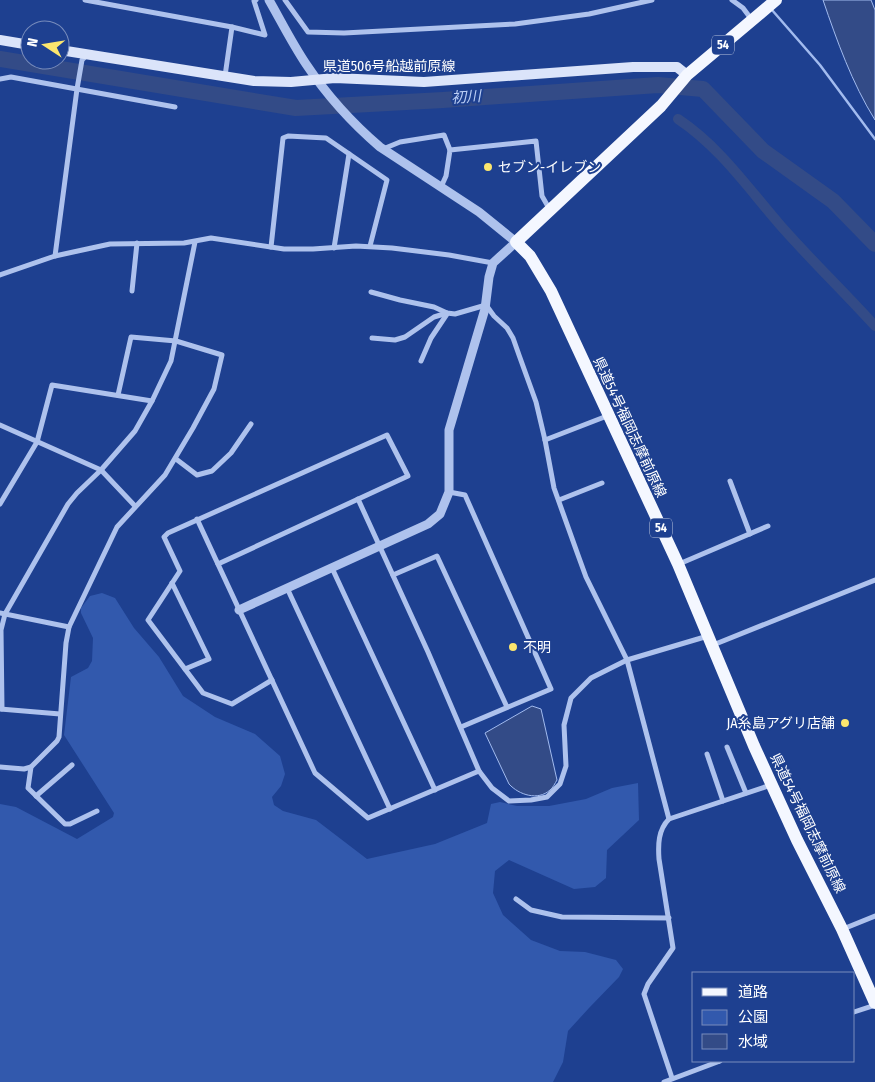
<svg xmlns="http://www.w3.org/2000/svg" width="875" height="1082" font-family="'Fira Sans Condensed','Noto Sans JP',sans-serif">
<rect width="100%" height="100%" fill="#1e4090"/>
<!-- green -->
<polygon fill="#3259ad" points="102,593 115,598 134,628 159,657 183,696 215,717 255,734 280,756 285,774 281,786 272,797 274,805 283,811 316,820 367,859 435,844 487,823 491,804 500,802 517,806 549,806 586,799 612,788 638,783 639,820 607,850 606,878 595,887 574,889 509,860 495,871 493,893 503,915 531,940 560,951 585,952 616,960 623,969 619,977 589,1008 568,1031 563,1062 553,1082 0,1082 0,804 16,807 77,839 113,817 114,813 64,735 71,677 88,668 92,661 93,638 81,613 81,608 90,596"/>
<!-- water -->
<g fill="#334b87" stroke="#a2bbef">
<path d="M823,0h48l4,10v110c-23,-37 -38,-79 -52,-120z"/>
<path d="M532,706l9,3 16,71c-2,3 -4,8 -7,10 -12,11 -31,5 -41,-6l-24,-51z"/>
</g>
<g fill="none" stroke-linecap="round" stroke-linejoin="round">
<!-- stream -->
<polyline stroke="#a2bbef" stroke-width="2.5" points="772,10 820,65 875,139"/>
<!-- canal -->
<path stroke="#334b87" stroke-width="10" d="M678,119c42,28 70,69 103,107 30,34 63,66 94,100"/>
<!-- river -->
<polyline stroke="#334b87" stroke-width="16" points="0,59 296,108 443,100 658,85 703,89 763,151 833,201 875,244"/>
<!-- minor -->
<g stroke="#aec2ed" stroke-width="5">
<polyline points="85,0 232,27 265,35 254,1 256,0"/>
<polyline points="285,0 308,32 344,33 515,24 589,14 652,0"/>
<polyline points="732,0 743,8 752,20"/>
<polyline points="225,76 232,27"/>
<polyline points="0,79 11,77 175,107"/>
<polyline points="383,149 400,142 444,135 450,150"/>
<polyline points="441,187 446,176 450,150 536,141 542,196 550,210"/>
<polyline points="271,247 283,138 288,136 326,138 387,180 370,246"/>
<polyline points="334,248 349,154"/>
<polyline points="55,256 77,89 82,60 87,55"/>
<polyline points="0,275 55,256 110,244 184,243 211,238 284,249 313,249 356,246 392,248 449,255 493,263"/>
<polyline points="132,291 137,243"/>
<polyline points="371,292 400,300 434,307 447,313 455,314 486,305 494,316 507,328 513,338 519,355 536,402 545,440 554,488 578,555 586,577 627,660 669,819"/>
<polyline points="372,338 395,340 405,337 434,317 447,313"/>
<polyline points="421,361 431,338 447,314"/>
<polyline points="0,425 101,470 135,506"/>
<polyline points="545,440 607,416"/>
<polyline points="176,459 197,475 212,471 231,453 251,424"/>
<polyline points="730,481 750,534"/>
<polyline points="449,492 465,495 551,689 461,727"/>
<polyline points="358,499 428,652 479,771 492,788 509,801 531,800 547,797 560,784 566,766 564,725 571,698 591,678 627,660 708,636"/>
<polyline points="559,500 602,483"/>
<polyline points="0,504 37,442 52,385 152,401"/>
<polyline points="197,519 315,773 368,818 479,771"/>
<polyline points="218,564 408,476 387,435 168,533 164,537 180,571 148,620 203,693 232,704 272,680"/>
<polyline points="679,564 768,526"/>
<polyline points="332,568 435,790"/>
<polyline points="393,575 437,556 507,707"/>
<polyline points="172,583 209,659 185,669"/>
<polyline points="287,588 390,809"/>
<polyline points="0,613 69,627"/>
<polyline points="713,645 875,580"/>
<polyline points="0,709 60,714"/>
<polyline points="2,709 1,630 5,614 68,504 77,493 101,470 135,431 152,401 171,361 195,242"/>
<polyline points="727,747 746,793"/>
<polyline points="707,754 723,801"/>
<polyline points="0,767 24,769 31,767"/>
<polyline points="36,796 72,765"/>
<polyline points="97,811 70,824 65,824 28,788 31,767 57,741 59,737 66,643 69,627 117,527 165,475 193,428 214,389 222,355 176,341 131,337 118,395"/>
<polyline points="516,899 531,910 562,917 669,918"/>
<polyline points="843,929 875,916"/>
<polyline points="854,1012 875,1005"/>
<path d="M672,1078l-28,-84 4,-10 25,-36 -14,-89c-1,-14 -1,-29 10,-40l102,-34"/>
<polyline points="664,1082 720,1061"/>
</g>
<!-- tertiary -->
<path stroke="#aec2ed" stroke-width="9" d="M239,610l189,-86 12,-10 9,-22v-62l36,-121 4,-32 4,-14 23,-21 -37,-30 -99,-65c-28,-24 -54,-53 -74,-83 -14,-21 -25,-43 -37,-64"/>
<!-- secondary -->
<g stroke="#dbe4fa" stroke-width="10">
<polyline points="0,40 30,45"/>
<polyline points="60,50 254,81 291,82 335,78 424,82 633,67 677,67 687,75"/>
</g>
<!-- primary -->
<polyline stroke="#f4f7ff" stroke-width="12" points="776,0 687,75 661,106 516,242 530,256 551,291 678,564 754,746 797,840 842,929 875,1003"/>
</g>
<!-- markers -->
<g fill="#fce66e" stroke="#1e4090" stroke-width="2">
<circle cx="488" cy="167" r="5"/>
<circle cx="513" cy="647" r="5"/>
<circle cx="845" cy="723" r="5"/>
</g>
<g text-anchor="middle" stroke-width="4" stroke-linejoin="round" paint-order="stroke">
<!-- shield labels -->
<g fill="#1e4090" stroke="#bcc6de" stroke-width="1">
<rect x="712" y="35.5" width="22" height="19" rx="4"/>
<rect x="650" y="518.5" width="22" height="19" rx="4"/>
</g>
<g font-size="12" font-weight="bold" fill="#fff">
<text x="723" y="49">54</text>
<text x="661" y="532">54</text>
</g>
<!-- street labels -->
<g font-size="14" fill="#fff" stroke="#1e4090">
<text x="389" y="71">県道506号船越前原線</text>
<text transform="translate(630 427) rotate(65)" y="5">県道54号福岡志摩前原線</text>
<text transform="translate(808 823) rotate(64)" y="5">県道54号福岡志摩前原線</text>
</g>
<!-- poi labels -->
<g font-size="14" fill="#fff" stroke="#1e4090" text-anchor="start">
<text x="498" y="172">セブン-イレブン</text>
<text x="523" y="652">不明</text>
<text x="835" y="728" text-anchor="end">JA糸島アグリ店舗</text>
</g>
<!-- water labels -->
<g font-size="15" font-style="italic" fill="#bacdf4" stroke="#1e4090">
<text transform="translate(466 97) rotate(-4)" y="5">初川</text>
</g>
</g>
<!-- legend -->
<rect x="692" y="972" width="162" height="90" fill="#1e4090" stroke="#788cbc"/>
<rect x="702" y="988" width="25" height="8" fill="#f4f7ff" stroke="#788cbc"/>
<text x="738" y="997" font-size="15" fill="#ffffff">道路</text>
<rect x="702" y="1010" width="25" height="15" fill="#3259ad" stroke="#788cbc"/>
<text x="738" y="1022" font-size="15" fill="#ffffff">公園</text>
<rect x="702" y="1034" width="25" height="15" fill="#334b87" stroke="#788cbc"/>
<text x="738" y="1047" font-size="15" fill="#ffffff">水域</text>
<!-- north arrow -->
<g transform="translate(45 45) rotate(282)"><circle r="24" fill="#1e4090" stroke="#788cbc"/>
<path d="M0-4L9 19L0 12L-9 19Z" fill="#fce66e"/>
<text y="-8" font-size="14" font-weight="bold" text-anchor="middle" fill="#ffffff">N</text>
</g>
</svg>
